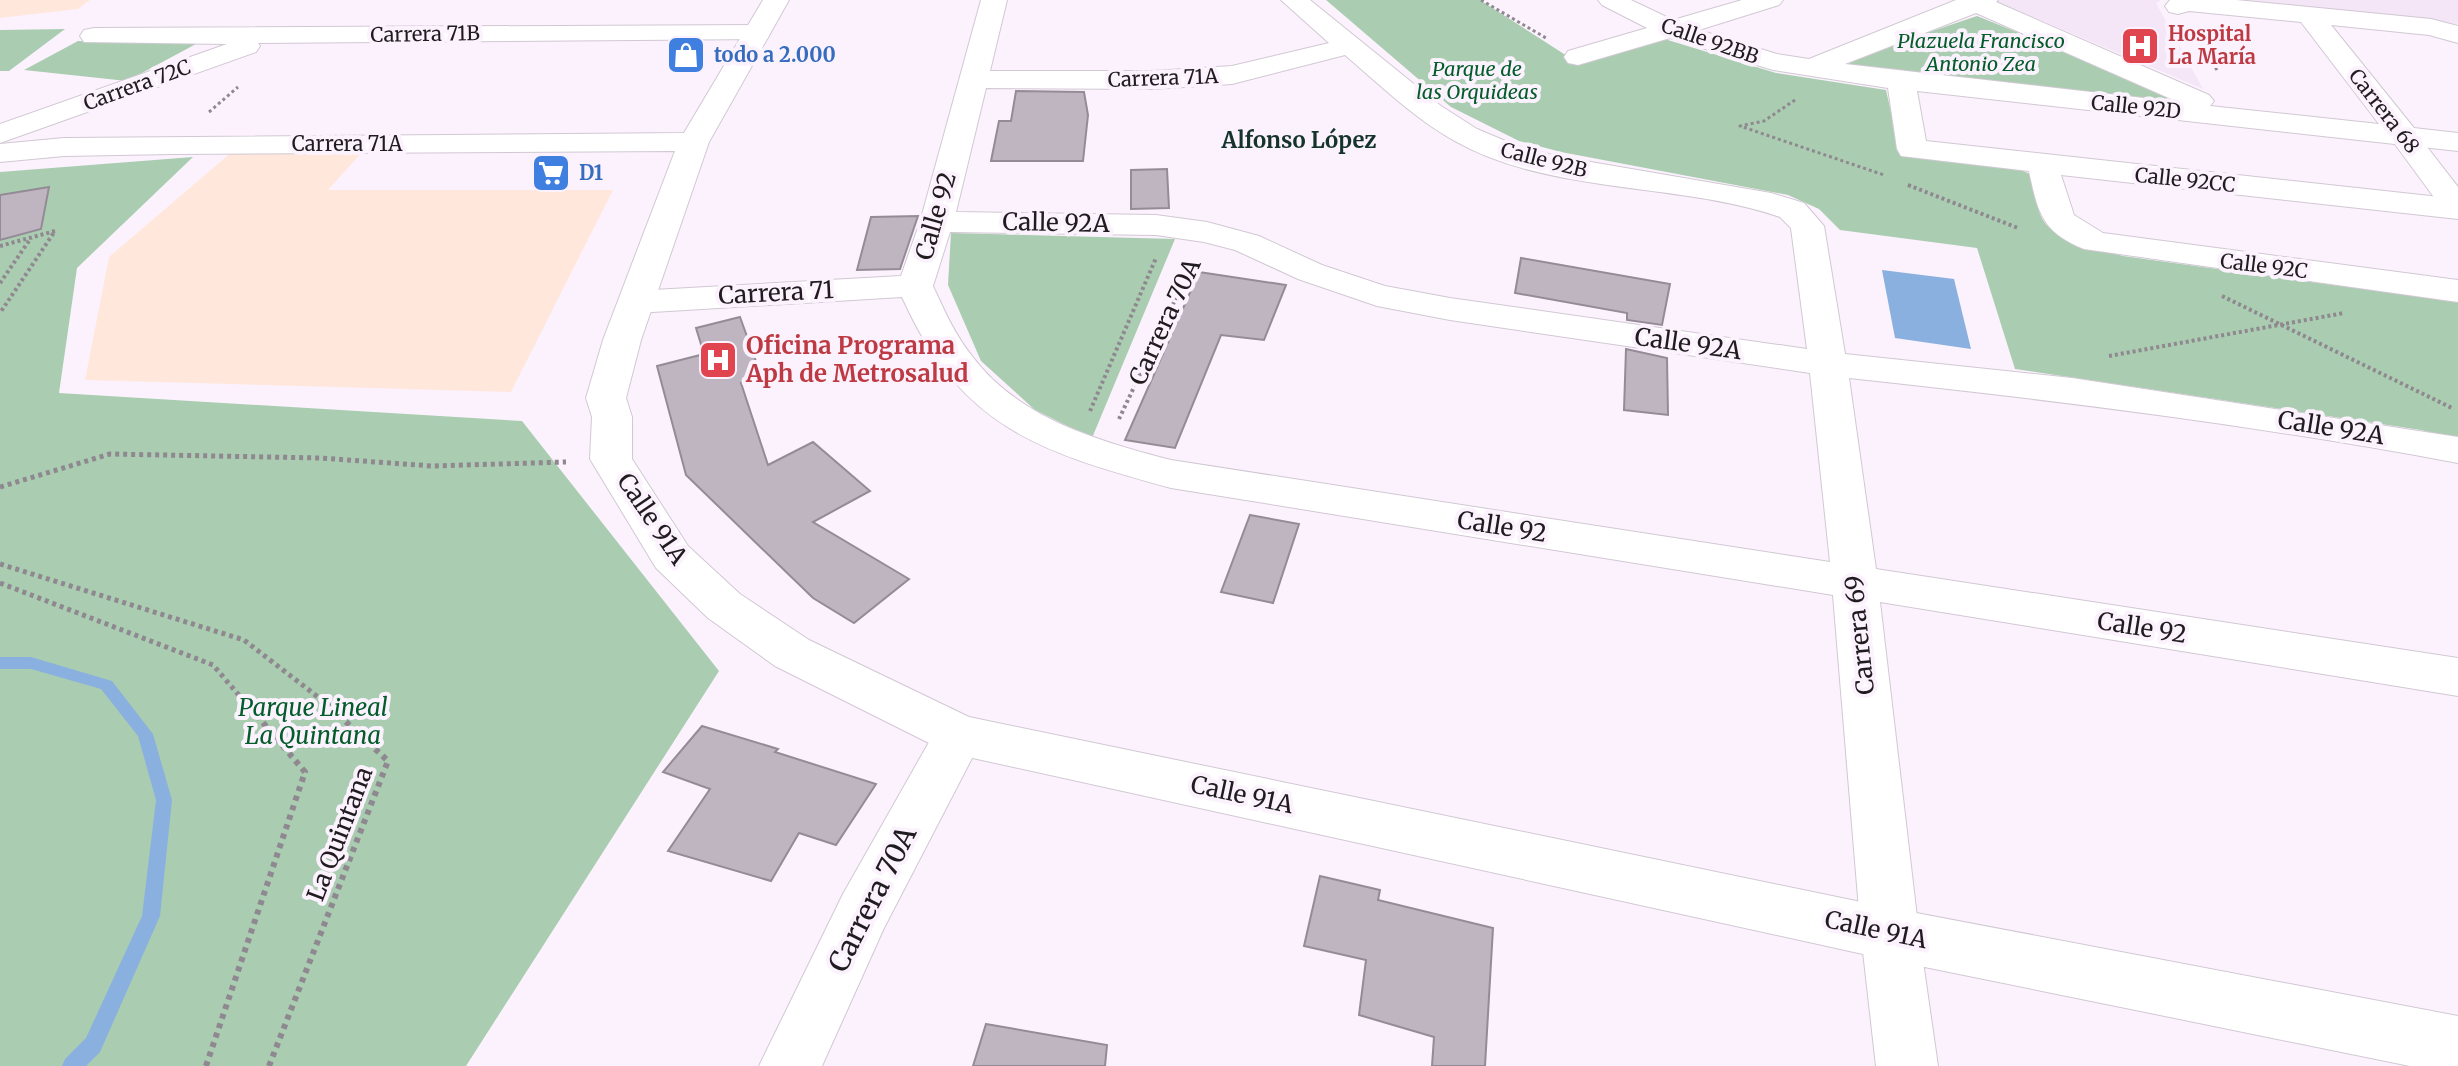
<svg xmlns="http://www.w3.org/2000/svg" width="2458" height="1066" font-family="Merriweather,serif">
<rect width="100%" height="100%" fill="#fcf2fe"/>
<!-- built -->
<g fill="#f4e5f7">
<polygon points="1993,0 2161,0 2156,3 2203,89"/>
<polygon points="2222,0 2458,0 2458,23 2452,25"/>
</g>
<!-- education -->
<g fill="#ffe7dc">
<polygon points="0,0 90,0 78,9 0,18"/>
<polygon points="364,150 328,190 613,190 511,392 85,380 109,257 233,151"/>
</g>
<!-- green -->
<g fill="#aacdb1">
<path d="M1326,0h154l98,63 80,-26 118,36 110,17 14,62c37,5 101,4 133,24 2,12 3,26 7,38 9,27 58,35 83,42l335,46v137l-37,-9 -406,-61 -38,-121 -137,-18 -21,-21 -31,-14 -227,-43 -42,-11 -68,-34z"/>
<polygon points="1977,16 2213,111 1848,68 1840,62"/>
<polygon points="65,29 9,71 0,71 0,30"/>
<polygon points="78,41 196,44 127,81 24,70"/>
<polygon points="193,157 77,268 59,393 522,421 719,671 466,1066 0,1066 0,172"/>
<polygon points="951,233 1175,239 1092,438 1035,410 981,361 948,285"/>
</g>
<!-- water -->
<polygon fill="#8ab0df" points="1882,270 1954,279 1971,349 1895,338"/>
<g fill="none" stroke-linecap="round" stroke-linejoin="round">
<!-- stream -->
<polygon fill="#8ab0df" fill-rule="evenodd" points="0,657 31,657 112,681 153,734 172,800 160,916 100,1052 86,1066 62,1066 65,1059 86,1038 142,916 156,800 138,736 101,689 31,669 0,669"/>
</g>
<!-- building -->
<g fill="#bfb5c1" stroke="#948b96" stroke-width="2">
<polygon points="1016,91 1084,92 1088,115 1083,161 991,161 999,121 1011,121"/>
<polygon points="1167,169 1169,208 1131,209 1131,170"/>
<polygon points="49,187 41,229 0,240 0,195"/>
<polygon points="918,216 900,269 857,270 871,217"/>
<polygon points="1521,258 1670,284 1662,325 1627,320 1627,313 1515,293"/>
<polygon points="1199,272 1286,285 1264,340 1221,335 1175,448 1125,440"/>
<polygon points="740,317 762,378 741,383 768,465 813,442 870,491 813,522 909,579 854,623 813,598 686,475 657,366 704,354 696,328"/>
<polygon points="1626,349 1667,358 1668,415 1624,410"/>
<polygon points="1250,515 1299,524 1273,603 1221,592"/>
<polygon points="702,726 778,749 775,752 876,784 836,845 799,833 771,881 668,851 710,789 663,772"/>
<polygon points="1320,876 1380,890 1378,900 1493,928 1485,1066 1432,1066 1434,1037 1359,1015 1366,960 1304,946"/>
<polygon points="986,1024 1107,1045 1105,1066 973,1066"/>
</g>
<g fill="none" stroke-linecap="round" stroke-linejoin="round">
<!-- pedestrian casing -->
<g stroke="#d1c8d3" stroke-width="2">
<polygon id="pedestrian" points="2404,127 2414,130 2458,187 2458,217 2447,215 2389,136 2394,130"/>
</g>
<!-- minor casing -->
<g stroke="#d1c8d3" stroke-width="2">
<g id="minor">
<path d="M981,0h26l-17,71h162l80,-5 97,-23 -48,-43h29l131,106 36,23 38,16 41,11 215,37 33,10 20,23 21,128 227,24 386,59v26c-202,-38 -405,-63 -609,-85l27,191 582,89v38l-578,-94 39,332 19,132h-62l-15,-132 -28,-339 -662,-107c-130,-36 -210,-59 -269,-191l-266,16 -13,-3 -5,-8 5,-8 13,-3 265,-15 19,-54zM1345,55c35,30 70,64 110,86 96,54 223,41 325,76l11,11 16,121 -357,-51 -65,-12 -63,-21 -63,-29 -52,-14 -51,-7 -200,-3 30,-124 166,1 80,-5zM950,232l206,3 48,7 31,8 63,29 79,27 73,14 360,53 20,189 -659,-102c-72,-19 -152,-41 -199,-104 -17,-21 -28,-46 -39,-70z"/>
<path d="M1598,0h33l42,20 69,-20h41l-4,5 -80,25 78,24 32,5 147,-59h42l-2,2 213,93 5,6 -4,5 169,18 -78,-102 -112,-11 -11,3 -9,-2 -4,-6 5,-6h66l195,19 27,7v17l-29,-8 -98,-10 83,103 44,5v18l-541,-60 9,50 532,58v20l-397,-44 13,40 29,18 355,47v22l-374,-53c-42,-17 -46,-36 -55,-78l-128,-15 -4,-7 -9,-61 -115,-18 -103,-32 -92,27 -10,-2 -4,-6 4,-6 79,-23 -45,-23zM1976,13l202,89 -333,-38z"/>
<polygon points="757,25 767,27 770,33 767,39 258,43 260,46 256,52 0,143 0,124 227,44 84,42 80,36 84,30 94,28"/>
<polygon points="959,715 977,721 984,735 884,928 822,1066 759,1066 843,894 941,721"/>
</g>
</g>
<!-- tertiary casing -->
<g stroke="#d1c8d3" stroke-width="2">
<polygon id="tertiary" points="763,0 789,0 709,142 641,340 626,398 632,417 632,459 688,546 740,594 809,640 969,717 1890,908 2458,1016 2458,1066 2410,1066 1890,960 959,755 941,749 775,666 708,618 656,568 590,459 592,417 586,398 603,340 675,151 171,154 64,156 0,162 0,144 64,138 684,133"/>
</g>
<!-- path-far3 -->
<g stroke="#8f8890" stroke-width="3" stroke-dasharray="3 3" stroke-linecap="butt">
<polyline points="1481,0 1546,38"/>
<polyline points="2195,38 2217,70"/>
<polyline points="1795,100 1764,121 1740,126 1884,175"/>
<polyline points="209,112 238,87"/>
<polyline points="1908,185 1913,187"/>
</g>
<!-- path-far2 -->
<g stroke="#8f8890" stroke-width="4" stroke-dasharray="3 3" stroke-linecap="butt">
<polyline points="1908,185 2018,228"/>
<polyline points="0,246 55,231 0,313"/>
<polyline points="0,283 31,238"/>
<polyline points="2222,296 2454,409"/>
<polyline points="2109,356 2344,313"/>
<polyline points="1090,411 1156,258"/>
<polyline points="1119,419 1191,266"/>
</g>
<!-- path-far1 -->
<g stroke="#8f8890" stroke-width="5" stroke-dasharray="4 4" stroke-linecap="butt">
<polyline points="0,487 110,454 320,458 432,466 566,462"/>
<polyline points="0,564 244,640 331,707"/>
<polyline points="0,583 213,665 249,707"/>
</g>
<!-- path -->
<g stroke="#8f8890" stroke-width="6" stroke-dasharray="5 5" stroke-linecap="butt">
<polyline points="206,1066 305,772 248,705"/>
<polyline points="269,1066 388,761 328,705"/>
</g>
<!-- pedestrian -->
<use href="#pedestrian" fill="#fff" fill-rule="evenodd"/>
<!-- minor -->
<use href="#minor" fill="#fff" fill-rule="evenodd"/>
<!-- tertiary -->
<use href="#tertiary" fill="#fff" fill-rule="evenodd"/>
</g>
<!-- icons -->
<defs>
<g id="hospital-square" transform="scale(2)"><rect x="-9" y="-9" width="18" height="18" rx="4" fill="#e0444e" stroke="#fcf2fe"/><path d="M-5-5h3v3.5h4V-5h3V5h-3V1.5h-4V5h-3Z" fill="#fff"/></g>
<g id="shop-square" transform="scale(2)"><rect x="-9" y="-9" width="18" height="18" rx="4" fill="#3f7fe0" stroke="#fcf2fe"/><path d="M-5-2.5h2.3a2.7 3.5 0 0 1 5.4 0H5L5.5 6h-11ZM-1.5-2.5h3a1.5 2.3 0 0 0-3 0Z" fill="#fff"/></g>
<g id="supermarket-square" transform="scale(2)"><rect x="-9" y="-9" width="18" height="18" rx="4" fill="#3f7fe0" stroke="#fcf2fe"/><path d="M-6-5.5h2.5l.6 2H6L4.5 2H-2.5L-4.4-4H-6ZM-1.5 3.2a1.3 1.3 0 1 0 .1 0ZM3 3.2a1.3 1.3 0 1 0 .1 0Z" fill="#fff"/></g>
</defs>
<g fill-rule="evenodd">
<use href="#hospital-square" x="2140" y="46"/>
<use href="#shop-square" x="686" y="55"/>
<use href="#supermarket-square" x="551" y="173"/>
<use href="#hospital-square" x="718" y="360"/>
</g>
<g text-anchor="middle" stroke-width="8" stroke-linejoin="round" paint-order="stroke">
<!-- far-street labels -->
<g font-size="20" fill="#1f1b1f" stroke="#fcf2fe">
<text transform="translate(425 34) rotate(-1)" y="7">Carrera 71B</text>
<text transform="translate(1710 41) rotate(19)" y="7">Calle 92BB</text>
<text transform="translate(1163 78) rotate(-2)" y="7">Carrera 71A</text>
<text transform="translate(137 85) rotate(-20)" y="7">Carrera 72C</text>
<text transform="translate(2136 107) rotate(6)" y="7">Calle 92D</text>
<text transform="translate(2384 111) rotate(52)" y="7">Carrera 68</text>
<text x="347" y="151">Carrera 71A</text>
<text transform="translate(1544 160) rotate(14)" y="7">Calle 92B</text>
<text transform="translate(2185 180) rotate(6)" y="7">Calle 92CC</text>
<text transform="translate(2264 266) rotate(7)" y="7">Calle 92C</text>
</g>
<!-- far-health labels -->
<g font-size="20" font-weight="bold" fill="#be3a42" stroke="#fcf2fe" text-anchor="start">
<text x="2168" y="41">Hospital<tspan x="2168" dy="23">La María</tspan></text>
</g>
<!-- far-park labels -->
<g font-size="20" font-style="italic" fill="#035c2a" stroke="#fcf2fe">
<text x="1981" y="48">Plazuela Francisco<tspan x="1981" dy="23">Antonio Zea</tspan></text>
<text x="1477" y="76">Parque de<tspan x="1477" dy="23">las Orquideas</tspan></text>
</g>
<!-- far-shop labels -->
<g font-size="20" font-weight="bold" fill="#366cbe" stroke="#fcf2fe" text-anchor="start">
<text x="714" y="62">todo a 2.000</text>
<text x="579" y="180">D1</text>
</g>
<!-- far-neighbourhood labels -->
<g font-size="22" font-weight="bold" fill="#14332b" stroke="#fcf2fe">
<text x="1299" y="148">Alfonso López</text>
</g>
<!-- street labels -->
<g font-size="24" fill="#1f1b1f" stroke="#fcf2fe">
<text transform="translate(936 216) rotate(-74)" y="8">Calle 92</text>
<text transform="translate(1056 223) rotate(1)" y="8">Calle 92A</text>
<text transform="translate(776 293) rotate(-3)" y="8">Carrera 71</text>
<text transform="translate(1165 322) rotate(-65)" y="8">Carrera 70A</text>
<text transform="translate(1688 344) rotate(8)" y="8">Calle 92A</text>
<text transform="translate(2331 428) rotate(9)" y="8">Calle 92A</text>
<text transform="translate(652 519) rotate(56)" y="8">Calle 91A</text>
<text transform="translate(1502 527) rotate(9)" y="8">Calle 92</text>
<text transform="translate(2142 628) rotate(9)" y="8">Calle 92</text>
<text transform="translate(1860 635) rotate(-96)" y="8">Carrera 69</text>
<text transform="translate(1242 795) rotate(12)" y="8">Calle 91A</text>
<text transform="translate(340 834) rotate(-69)" y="8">La Quintana</text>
<text transform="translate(1876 930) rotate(12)" y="8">Calle 91A</text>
</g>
<!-- health labels -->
<g font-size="24" font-weight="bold" fill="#be3a42" stroke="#fcf2fe" text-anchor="start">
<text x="746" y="354">Oficina Programa<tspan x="746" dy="28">Aph de Metrosalud</tspan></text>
</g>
<!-- park labels -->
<g font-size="24" font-style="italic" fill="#035c2a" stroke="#fcf2fe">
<text x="313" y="716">Parque Lineal<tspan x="313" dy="28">La Quintana</tspan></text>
</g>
<!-- near-street labels -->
<g font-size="28" fill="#1f1b1f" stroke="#fcf2fe">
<text transform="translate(872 899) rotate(-63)" y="10">Carrera 70A</text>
</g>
</g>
</svg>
